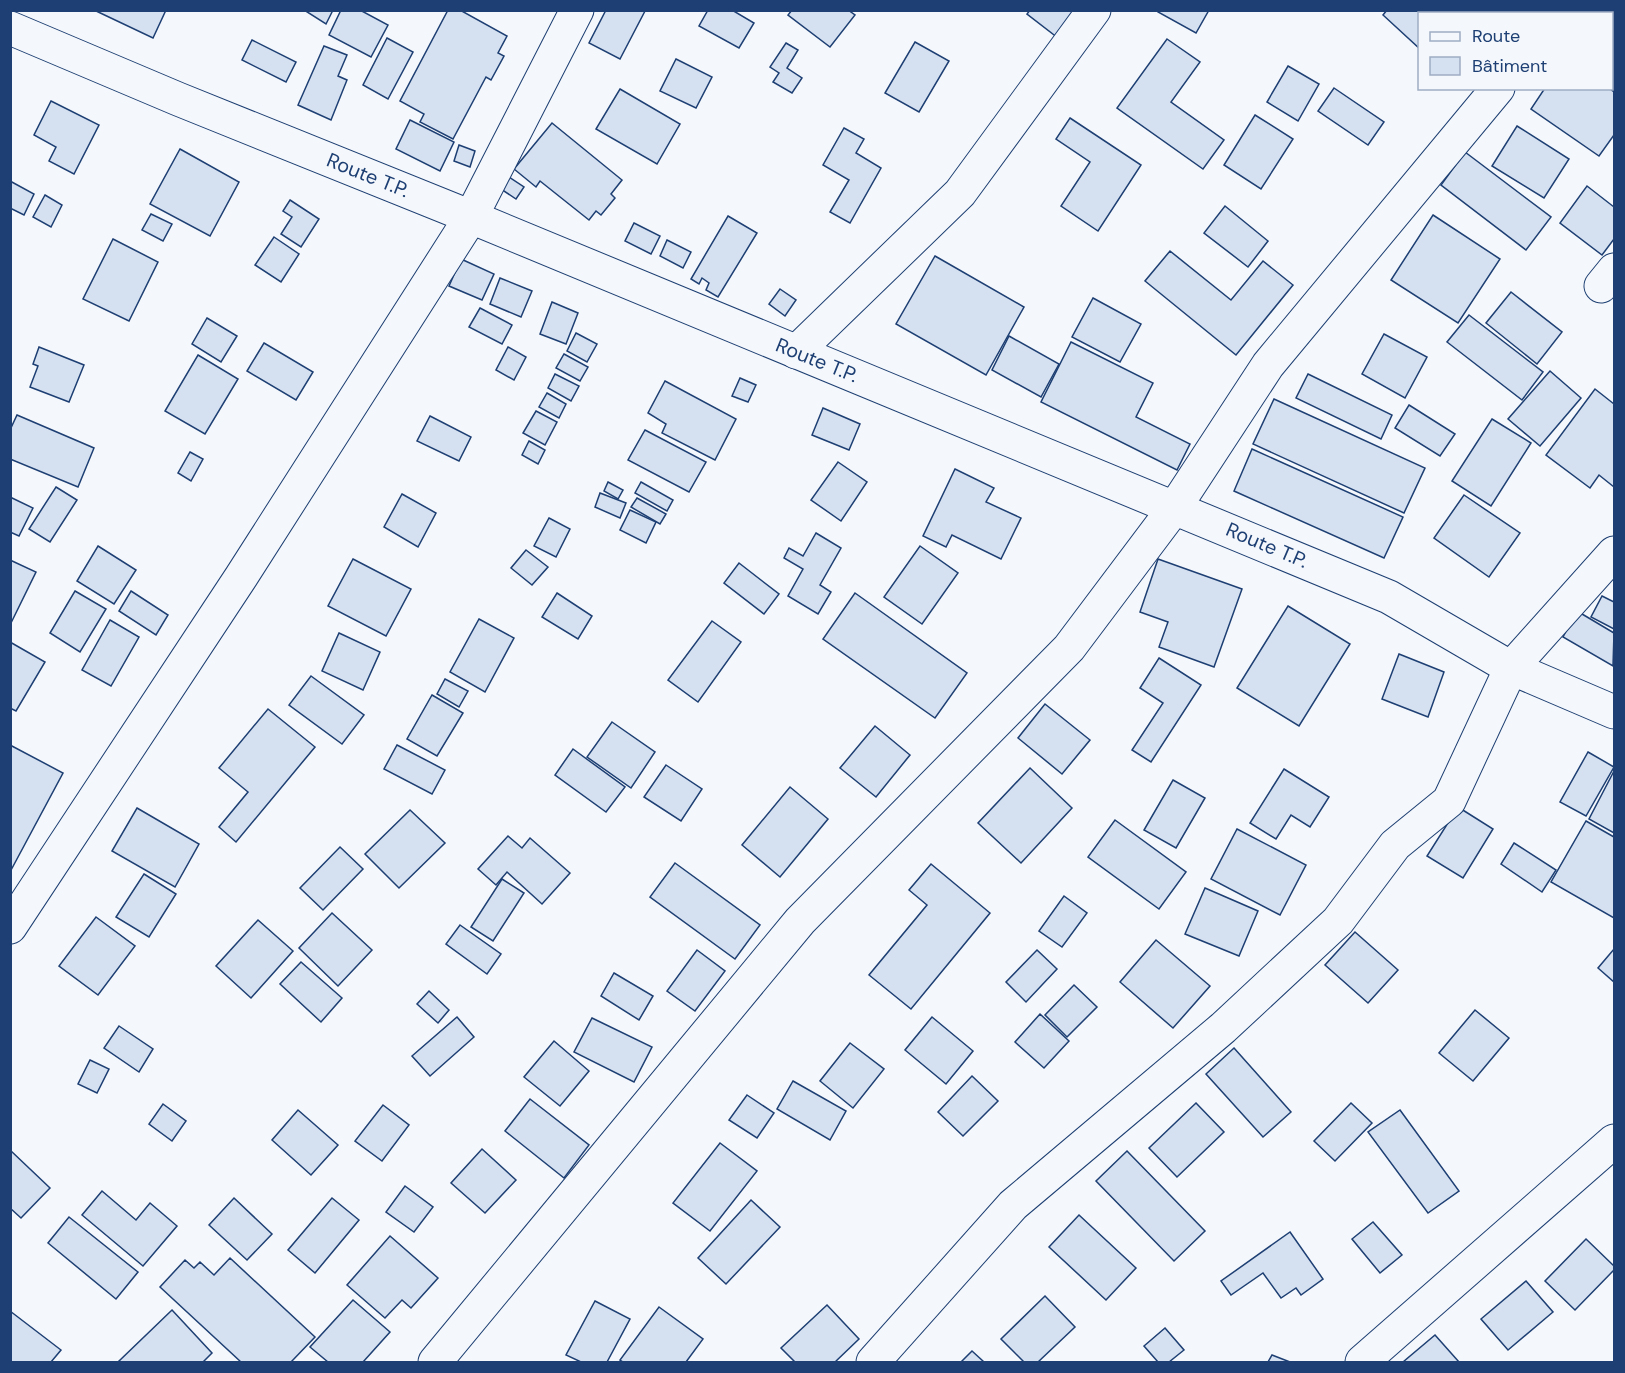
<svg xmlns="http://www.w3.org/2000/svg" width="1625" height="1373" font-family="'DM Sans',sans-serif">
<rect width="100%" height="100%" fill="#f4f7fb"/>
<!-- building -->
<g fill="#d5e0f0" stroke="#1d3f73" stroke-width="1.5">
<polygon points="94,10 166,10 153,38"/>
<polygon points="304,10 333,10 326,24"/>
<polygon points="341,10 360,10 388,25 371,57 329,35"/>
<polygon points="448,10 460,10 507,36 498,53 504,56 491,80 486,77 453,139 420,122 424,114 400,101"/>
<polygon points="606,10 645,11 620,59 589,43"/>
<polygon points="708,10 732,10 754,23 739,48 699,26"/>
<polygon points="792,10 848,10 855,15 830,47 788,15"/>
<polygon points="1030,10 1079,10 1058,38 1027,14"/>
<polygon points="1159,10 1209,10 1196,33 1158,12"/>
<polygon points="1387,10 1451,10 1454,14 1420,14 1420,49 1383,15"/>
<polygon points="1600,10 1609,10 1614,16 1614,52 1612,55 1612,14 1597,14"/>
<polygon points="387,38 413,52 388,99 363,85"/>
<polygon points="1167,39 1200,62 1171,102 1224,140 1203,169 1117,108"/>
<polygon points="252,40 296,62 286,82 242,60"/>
<polygon points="915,42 949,61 919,112 885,93"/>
<polygon points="786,43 798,50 787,68 802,78 792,93 773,82 779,73 770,67"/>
<polygon points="324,46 347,55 338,76 347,80 331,120 298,105"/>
<polygon points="676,59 712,77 696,108 660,91"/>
<polygon points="1288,66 1319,84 1298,121 1267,102"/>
<polygon points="1334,88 1384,122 1368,145 1318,111"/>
<polygon points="1545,88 1609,88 1614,92 1614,135 1599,156 1531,109"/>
<polygon points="620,89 680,124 657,164 596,129"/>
<polygon points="51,101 99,125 74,174 49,161 56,147 34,135"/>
<polygon points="1255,115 1293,139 1261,189 1224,165"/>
<polygon points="1070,118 1141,165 1098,231 1061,206 1090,162 1056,139"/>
<polygon points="410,120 454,142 440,171 396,149"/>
<polygon points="552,123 622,180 611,194 615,198 601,215 596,211 589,220 540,181 536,187 514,169"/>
<polygon points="1517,126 1569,159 1544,198 1492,166"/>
<polygon points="844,128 864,139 856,153 881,168 850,223 830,212 849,180 823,165"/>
<polygon points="459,145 475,151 470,167 454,161"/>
<polygon points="180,149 239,182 210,236 150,204"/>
<polygon points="1465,152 1551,217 1526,250 1441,185"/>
<polygon points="503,173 524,187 516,199 495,185"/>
<polygon points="10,181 34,194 24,215 10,208"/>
<polygon points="1587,186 1614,207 1614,239 1602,255 1560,223"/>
<polygon points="45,195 62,205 51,227 33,217"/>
<polygon points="290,200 319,219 301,247 281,234 292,217 283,211"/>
<polygon points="1225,206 1268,241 1248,267 1204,233"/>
<polygon points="151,214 172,224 163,241 142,230"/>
<polygon points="1433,215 1500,259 1458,323 1391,280"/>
<polygon points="728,216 757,233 718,297 706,290 709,283 702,278 699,284 691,279"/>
<polygon points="634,223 660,236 651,254 625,241"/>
<polygon points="274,237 299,254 281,282 255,265"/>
<polygon points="113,239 158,262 129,321 83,299"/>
<polygon points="667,240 691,252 683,268 660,256"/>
<polygon points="1170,251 1231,300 1263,261 1293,285 1236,355 1145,281"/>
<polygon points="935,256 1024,307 986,375 896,324"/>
<polygon points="461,259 494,274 482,300 449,286"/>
<polygon points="500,278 532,291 521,317 490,304"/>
<polygon points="780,289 796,300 785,316 769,304"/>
<polygon points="1511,292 1562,332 1537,364 1486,323"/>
<polygon points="1093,298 1141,324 1120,362 1072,337"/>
<polygon points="552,302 578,313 566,344 540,334"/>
<polygon points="480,308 512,325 502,344 469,327"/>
<polygon points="1469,315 1543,372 1522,400 1447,342"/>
<polygon points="207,318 237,336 221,362 192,344"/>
<polygon points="576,333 597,344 587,362 567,351"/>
<polygon points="1384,334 1427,357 1405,398 1362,374"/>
<polygon points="1009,336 1059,364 1041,397 992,370"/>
<polygon points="1071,342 1153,383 1136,417 1190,444 1177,470 1041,402"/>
<polygon points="264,343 313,372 296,400 247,371"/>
<polygon points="39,347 84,365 69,402 30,387 38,366 33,364"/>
<polygon points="508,347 526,357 514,380 496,370"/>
<polygon points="564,354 588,367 580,381 556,368"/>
<polygon points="198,355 238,379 205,434 165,411"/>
<polygon points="1550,371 1581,398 1540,446 1508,419"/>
<polygon points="555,374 579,386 571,401 548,388"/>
<polygon points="1308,374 1392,415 1381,439 1296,398"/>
<polygon points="740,378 756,385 748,402 732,396"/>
<polygon points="665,381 736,419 715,460 662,433 666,424 648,413"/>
<polygon points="1595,389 1614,404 1614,487 1599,475 1590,488 1546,455"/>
<polygon points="547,393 566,404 559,418 539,407"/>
<polygon points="1274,399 1425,468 1404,513 1253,444"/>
<polygon points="1409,405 1455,434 1440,456 1395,428"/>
<polygon points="823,408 860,424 849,450 812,435"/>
<polygon points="536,411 557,422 545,445 523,433"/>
<polygon points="17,415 94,448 78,487 10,459 10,430"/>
<polygon points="430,416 471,437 459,461 417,441"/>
<polygon points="1492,419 1531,443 1491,506 1452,481"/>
<polygon points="645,430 706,462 689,492 628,460"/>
<polygon points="529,441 545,450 538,464 522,455"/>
<polygon points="1252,449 1403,517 1384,558 1234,491"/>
<polygon points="190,452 203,459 191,481 178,473"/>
<polygon points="838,462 867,482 841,521 811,500"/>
<polygon points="955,469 994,488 986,502 1021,518 1001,559 952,535 946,547 923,536"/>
<polygon points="608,482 623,490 618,499 604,491"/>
<polygon points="641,482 673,500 667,511 635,493"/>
<polygon points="56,487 77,500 50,542 29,529"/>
<polygon points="600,493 626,503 620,518 595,507"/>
<polygon points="402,494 436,513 418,547 384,527"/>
<polygon points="1464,495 1520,533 1489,577 1434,538"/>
<polygon points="10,497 33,508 19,536 10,532"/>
<polygon points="637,498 666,514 660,524 631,507"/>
<polygon points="630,510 656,522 646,543 620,530"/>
<polygon points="549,518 570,529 556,557 534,546"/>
<polygon points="816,533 841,548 820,585 831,592 818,614 788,596 803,569 784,558 789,548 803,556"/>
<polygon points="98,546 136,570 114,604 77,581"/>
<polygon points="920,546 958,573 922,624 884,597"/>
<polygon points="526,550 548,567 532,585 511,568"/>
<polygon points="353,559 411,589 386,636 328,606"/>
<polygon points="1158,559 1242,589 1214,667 1159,647 1168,622 1140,612"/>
<polygon points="10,560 36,572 10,625"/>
<polygon points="739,563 779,594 764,614 724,583"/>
<polygon points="75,591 106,609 80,652 50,633"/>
<polygon points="131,591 168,615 156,635 119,611"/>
<polygon points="557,593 592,616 578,639 542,617"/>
<polygon points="855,593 967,673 935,718 823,639"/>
<polygon points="1602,596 1614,602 1614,629 1591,617"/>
<polygon points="1288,606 1350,644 1299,726 1237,688"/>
<polygon points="1577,611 1614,633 1613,666 1563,637"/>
<polygon points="479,619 514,638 485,692 450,672"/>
<polygon points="110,620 139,637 111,686 82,670"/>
<polygon points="712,621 741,642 698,702 668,680"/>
<polygon points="339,633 380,652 363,690 322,671"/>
<polygon points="10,642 45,662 16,711 10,708"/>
<polygon points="1399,654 1444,672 1428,717 1382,699"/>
<polygon points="1159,658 1201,685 1151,762 1132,750 1163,703 1140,688"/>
<polygon points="311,676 364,715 342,744 289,705"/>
<polygon points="445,679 468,691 459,707 437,694"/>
<polygon points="432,695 463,713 437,756 407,739"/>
<polygon points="1045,704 1090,740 1062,774 1018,738"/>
<polygon points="268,709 315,747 236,842 219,827 248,792 219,768"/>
<polygon points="612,722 655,752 631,788 587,757"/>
<polygon points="875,726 910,755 876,797 840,768"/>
<polygon points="10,745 63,773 10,872"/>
<polygon points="397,745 445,770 432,794 384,769"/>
<polygon points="573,749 625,787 606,812 555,775"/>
<polygon points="1588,752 1614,767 1586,816 1560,802"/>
<polygon points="666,765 702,789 681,821 644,797"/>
<polygon points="1030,768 1072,808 1021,863 978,823"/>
<polygon points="1284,769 1329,797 1310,827 1291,815 1276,839 1250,823"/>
<polygon points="1614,771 1614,833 1589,819"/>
<polygon points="1173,780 1205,798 1176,848 1144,830"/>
<polygon points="790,787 828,819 780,877 742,845"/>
<polygon points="1458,807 1493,829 1463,878 1427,856"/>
<polygon points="137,808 199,844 175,887 112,851"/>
<polygon points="410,810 445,843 399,888 365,854"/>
<polygon points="1115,820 1186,872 1159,909 1088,857"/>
<polygon points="1586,821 1614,837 1614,918 1551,882"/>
<polygon points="1237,829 1306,865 1280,915 1211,879"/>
<polygon points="508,836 522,848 530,838 570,873 542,904 507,872 496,885 478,869"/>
<polygon points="1514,843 1556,870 1542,892 1501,864"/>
<polygon points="340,847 363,869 323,910 300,888"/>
<polygon points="675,863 760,925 735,959 650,897"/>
<polygon points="931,864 990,913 911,1009 869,975 927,905 909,890"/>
<polygon points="144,874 176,894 149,937 116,917"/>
<polygon points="502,879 524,893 493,941 471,927"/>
<polygon points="1205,888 1258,911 1239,956 1185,934"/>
<polygon points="1064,896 1087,913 1062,947 1039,931"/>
<polygon points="332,913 372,950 338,986 299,948"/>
<polygon points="96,917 135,946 98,995 59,966"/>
<polygon points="258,920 293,951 251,998 216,966"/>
<polygon points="460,925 501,954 487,974 446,944"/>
<polygon points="1355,932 1398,970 1368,1003 1325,965"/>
<polygon points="1156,940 1210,986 1173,1028 1120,982"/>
<polygon points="1614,949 1614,982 1598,968"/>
<polygon points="697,950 725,971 695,1011 667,991"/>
<polygon points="1037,950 1057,969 1026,1002 1006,982"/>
<polygon points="301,962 342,998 321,1022 280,984"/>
<polygon points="614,973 653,996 639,1020 601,996"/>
<polygon points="1074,985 1097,1007 1067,1037 1045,1015"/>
<polygon points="429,991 449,1010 438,1023 417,1004"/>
<polygon points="1475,1010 1509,1038 1473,1081 1439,1053"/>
<polygon points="1040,1014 1069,1041 1044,1068 1015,1042"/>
<polygon points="457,1017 474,1037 430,1076 412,1056"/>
<polygon points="932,1017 973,1051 946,1084 905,1050"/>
<polygon points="592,1018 652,1047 634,1082 574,1052"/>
<polygon points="119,1026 153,1049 139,1072 104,1048"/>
<polygon points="554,1041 589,1071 560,1106 524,1077"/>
<polygon points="850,1043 884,1069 853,1108 820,1081"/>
<polygon points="1234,1048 1291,1112 1263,1137 1206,1074"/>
<polygon points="90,1060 109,1069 97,1093 78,1084"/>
<polygon points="972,1076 998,1101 963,1136 938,1112"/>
<polygon points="793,1081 846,1111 830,1140 777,1109"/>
<polygon points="747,1095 774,1113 757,1138 729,1120"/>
<polygon points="530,1099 589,1145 564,1178 505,1131"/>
<polygon points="1196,1103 1224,1132 1177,1177 1149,1148"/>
<polygon points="1351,1103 1372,1123 1335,1161 1314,1141"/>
<polygon points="163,1104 186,1121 172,1141 149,1124"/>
<polygon points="383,1105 409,1125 382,1161 355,1141"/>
<polygon points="298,1110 338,1145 311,1175 272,1140"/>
<polygon points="1400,1110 1459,1191 1428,1213 1368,1132"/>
<polygon points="720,1143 757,1171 710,1231 673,1203"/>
<polygon points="482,1149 516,1180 485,1213 451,1183"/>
<polygon points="10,1150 50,1188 21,1218 10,1208"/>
<polygon points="1127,1151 1205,1231 1174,1261 1096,1181"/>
<polygon points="405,1186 433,1207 414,1232 386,1212"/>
<polygon points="102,1191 136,1220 150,1203 177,1226 143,1266 82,1215"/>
<polygon points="234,1198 272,1234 247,1260 209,1225"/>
<polygon points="332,1198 359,1220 315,1273 288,1250"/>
<polygon points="751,1200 780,1227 726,1284 698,1258"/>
<polygon points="1079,1215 1136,1268 1106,1300 1049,1247"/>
<polygon points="69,1217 138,1272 116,1299 48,1243"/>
<polygon points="1373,1222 1402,1255 1380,1273 1352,1239"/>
<polygon points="1290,1232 1323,1279 1301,1295 1296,1288 1281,1298 1263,1273 1231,1295 1221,1281"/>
<polygon points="390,1236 438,1278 411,1308 402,1300 385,1318 347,1285"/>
<polygon points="1586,1239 1614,1266 1614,1270 1575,1310 1545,1281"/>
<polygon points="230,1258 315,1337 291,1362 241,1362 160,1287 185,1260 194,1268 200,1262 214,1275"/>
<polygon points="1526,1281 1553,1312 1508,1350 1481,1319"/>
<polygon points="1045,1296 1075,1327 1038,1362 1024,1362 1001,1339"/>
<polygon points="353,1300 390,1332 363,1362 328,1362 310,1347"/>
<polygon points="595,1301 630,1319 607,1362 581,1362 566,1355"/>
<polygon points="827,1305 859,1339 835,1362 795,1362 781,1348"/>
<polygon points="659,1307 703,1339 686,1362 623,1362 620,1360"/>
<polygon points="172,1310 212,1353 203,1362 118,1362"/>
<polygon points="10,1311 61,1350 51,1362 10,1362"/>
<polygon points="1165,1328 1184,1350 1169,1362 1158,1362 1144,1346"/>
<polygon points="1435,1335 1459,1362 1403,1362"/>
<polygon points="972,1351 984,1362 961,1362"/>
<polygon points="1272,1355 1290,1362 1268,1362"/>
</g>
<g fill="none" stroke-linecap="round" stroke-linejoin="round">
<!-- minor casing -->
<g stroke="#1d3f73" stroke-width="35">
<g id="minor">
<polyline points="1559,14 1561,10"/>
<polyline points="10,28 178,99 471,217 1389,597 1511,668 1614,712"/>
<polyline points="1601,286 1614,270"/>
<polyline points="796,352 960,193 1094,10"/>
<polyline points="10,927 241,577 471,217 577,10"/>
<polyline points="435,1362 800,921 1069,648 1175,507 1268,365 1498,88"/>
<polyline points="873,1362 1013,1205 1223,1028 1338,921 1395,845 1449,801 1511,668 1614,553"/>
<polyline points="1362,1362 1614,1141"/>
</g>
</g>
<!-- minor -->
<use href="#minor" stroke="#f4f7fb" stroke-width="33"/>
</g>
<g text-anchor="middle" stroke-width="4.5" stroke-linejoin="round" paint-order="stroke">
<!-- street labels -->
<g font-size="20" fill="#1d3f73" stroke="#f4f7fb">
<text transform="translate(368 175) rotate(22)" y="7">Route T.P.</text>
<text transform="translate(817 360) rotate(22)" y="7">Route T.P.</text>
<text transform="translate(1267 545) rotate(23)" y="7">Route T.P.</text>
</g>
</g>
<!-- border -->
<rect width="1625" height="1373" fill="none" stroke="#1d3f73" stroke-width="24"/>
<!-- legend -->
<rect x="1418" y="12" width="195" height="78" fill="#f4f7fb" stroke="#9eadc5" stroke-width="1.5"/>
<rect x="1430" y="32" width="30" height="9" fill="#f4f7fb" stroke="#9eadc5" stroke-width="1.5"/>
<text x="1472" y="42" font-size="18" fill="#1d3f73">Route</text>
<rect x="1430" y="57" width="30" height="18" fill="#d5e0f0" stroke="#9eadc5" stroke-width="1.5"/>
<text x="1472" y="72" font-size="18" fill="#1d3f73">Bâtiment</text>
</svg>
